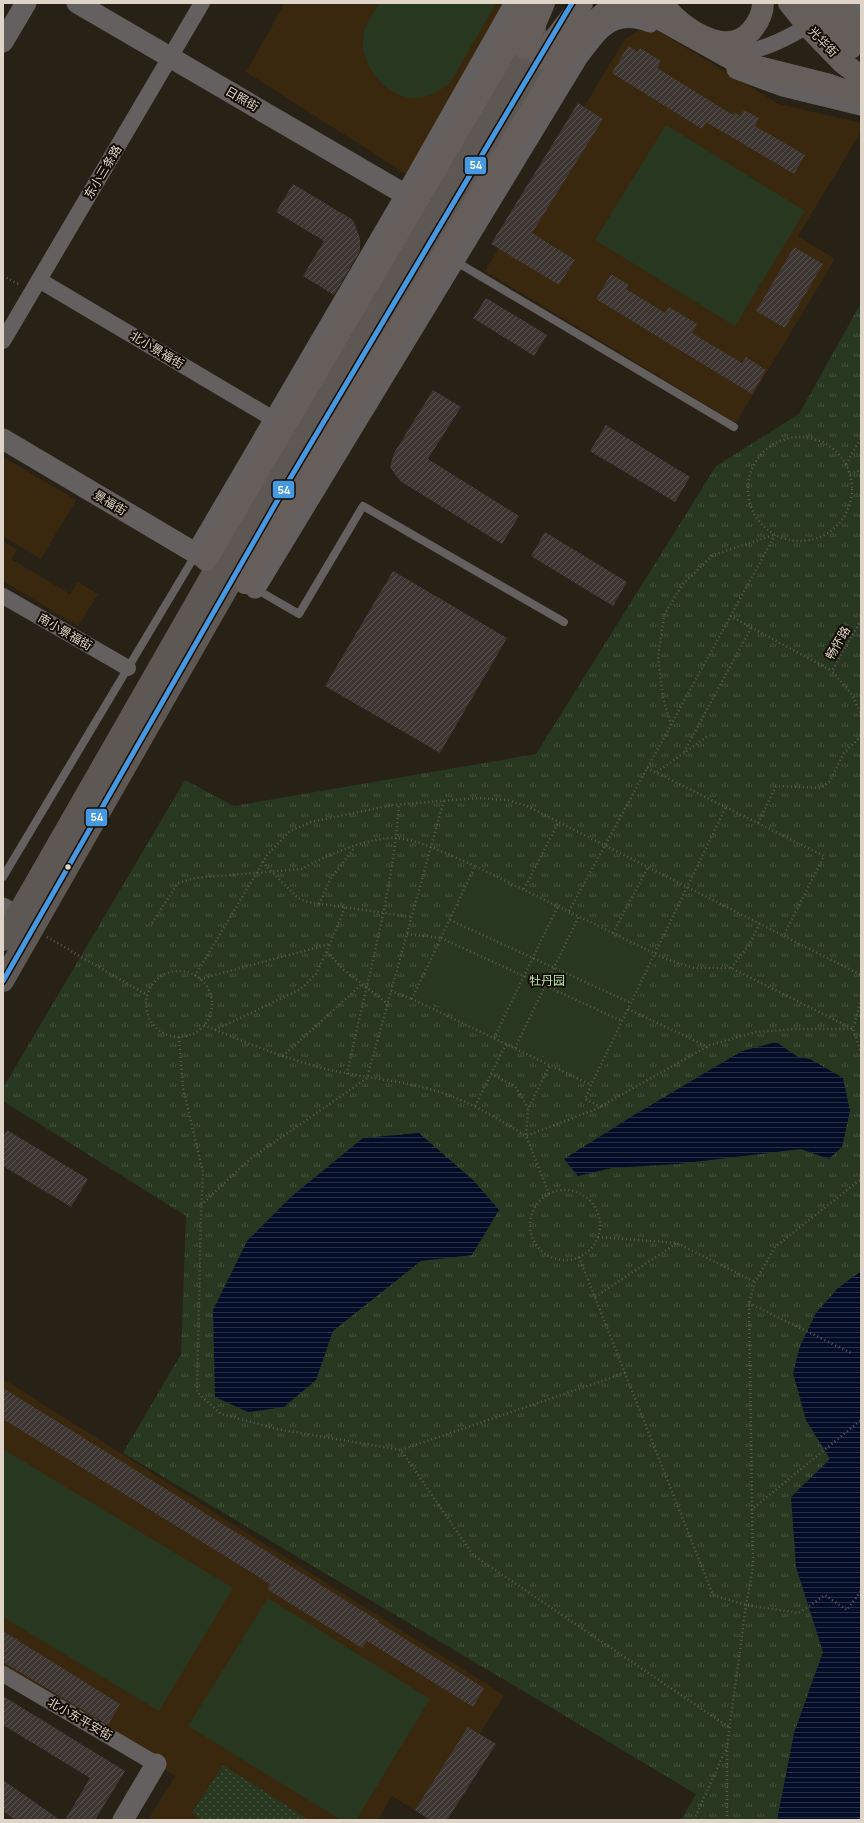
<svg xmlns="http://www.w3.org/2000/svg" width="864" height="1823" font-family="Manrope,'Noto Sans SC',sans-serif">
<defs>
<pattern id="grass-dots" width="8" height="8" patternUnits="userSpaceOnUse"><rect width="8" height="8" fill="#28371f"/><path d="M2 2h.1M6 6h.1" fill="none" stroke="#47533e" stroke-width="1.8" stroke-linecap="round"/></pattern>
<pattern id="park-tufts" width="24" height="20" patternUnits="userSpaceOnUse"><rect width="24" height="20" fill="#28371f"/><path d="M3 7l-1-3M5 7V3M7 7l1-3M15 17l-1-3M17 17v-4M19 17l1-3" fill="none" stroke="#47533e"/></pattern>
<pattern id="water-rules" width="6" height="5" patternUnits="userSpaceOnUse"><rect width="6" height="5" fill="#040d27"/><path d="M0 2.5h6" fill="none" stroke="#282f45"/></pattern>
<pattern id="building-hatch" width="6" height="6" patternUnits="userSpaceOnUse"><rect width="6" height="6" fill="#3e3633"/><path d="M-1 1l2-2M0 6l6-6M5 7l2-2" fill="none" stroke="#59524f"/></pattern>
</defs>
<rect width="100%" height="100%" fill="#282115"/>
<!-- built -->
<g fill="#39280e">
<polygon points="285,3 508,3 412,178 246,72"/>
<polygon points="642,28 658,31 779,104 861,123 861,132 798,236 835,259 736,423 485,271 625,39"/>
<polygon points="3,457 76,500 41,559 3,536"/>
<polygon points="3,541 17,550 11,559 70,594 78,582 98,594 78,626 3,581"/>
<polygon points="3,1379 504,1695 479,1735 447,1820 430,1820 392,1796 378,1820 148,1820 175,1776 3,1668"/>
</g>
<!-- grass -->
<polygon fill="url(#grass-dots)" points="223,1765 309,1820 203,1820 192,1813"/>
<!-- park -->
<polygon fill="url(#park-tufts)" points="861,303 861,1820 681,1820 696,1794 123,1453 181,1354 186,1216 3,1101 3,1088 185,780 234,806 536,754 716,466 799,414"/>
<!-- garden -->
<g fill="#28371f">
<path d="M379,3h117l-46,80c-11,8 -22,15 -36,15 -29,-1 -55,-34 -51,-62 2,-12 11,-23 16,-33z"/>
<polygon points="666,125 805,211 735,326 595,240"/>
<polygon points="476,870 657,957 597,1082 416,995"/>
<polygon points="3,1449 233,1588 159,1711 3,1617"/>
<polygon points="268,1598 430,1699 356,1820 341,1820 188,1726"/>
</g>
<!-- water -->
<g fill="url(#water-rules)">
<polygon points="776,1042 798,1057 810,1059 843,1078 850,1111 842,1147 829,1159 801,1149 678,1164 612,1168 578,1176 564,1159 639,1112 742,1051"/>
<polygon points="419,1133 474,1181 499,1210 472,1255 421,1261 333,1331 316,1380 284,1407 248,1412 215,1397 213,1310 247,1241 292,1196 363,1138"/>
<polygon points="861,1271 861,1820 777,1820 794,1733 823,1652 796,1567 791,1497 830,1459 806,1420 793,1373 800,1346 816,1313 838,1288"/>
</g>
<!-- building -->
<g fill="url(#building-hatch)">
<polygon points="628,46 638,52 640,48 661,61 657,68 733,115 734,112 740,116 744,110 759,118 755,126 805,155 794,174 706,122 702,129 612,73"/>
<polygon points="578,103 603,119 532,233 575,260 559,285 491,244"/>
<polygon points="293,184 353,220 360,238 360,251 334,295 303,276 324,241 276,212"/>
<polygon points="794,247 823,264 785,328 756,311"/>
<polygon points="611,274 629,285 626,289 665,313 669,307 697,324 692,333 742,363 746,357 766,370 752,394 596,299"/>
<polygon points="486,298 547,335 534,356 473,318"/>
<polygon points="433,390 461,407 428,459 519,516 502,544 400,481 390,467 394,453"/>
<polygon points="606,425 690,477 675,502 590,451"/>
<polygon points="545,532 627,582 613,606 531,556"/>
<polygon points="393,571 507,638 440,753 325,686"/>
<polygon points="7,1130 88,1179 71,1207 3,1166 3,1137"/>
<polygon points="3,1388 379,1621 378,1622 484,1688 473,1707 367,1641 362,1648 267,1589 270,1584 3,1419"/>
<polygon points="3,1631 120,1704 108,1725 3,1662"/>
<polygon points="3,1696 125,1771 95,1820 65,1820 90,1778 3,1725"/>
<polygon points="468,1727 496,1744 447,1820 430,1820 415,1810"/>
<polygon points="3,1780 60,1820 15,1820 3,1811"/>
</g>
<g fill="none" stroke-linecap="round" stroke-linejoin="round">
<!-- path -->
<g stroke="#5f5956" stroke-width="2.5" stroke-dasharray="1 3" stroke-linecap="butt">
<polyline points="3,276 20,285"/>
<circle cx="800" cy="489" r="52"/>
<polyline points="846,464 861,438"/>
<polyline points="850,474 861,470"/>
<polyline points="730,616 832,671"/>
<polyline points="861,620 832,671 851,693 861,714"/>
<polyline points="671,725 663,698 658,657 664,615 683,584 713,555 774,535"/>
<polyline points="684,752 751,628"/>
<polyline points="647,768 824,856 784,935"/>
<polyline points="657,772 708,736"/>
<polyline points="758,823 776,786 821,788 830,781 844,753 861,736"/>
<polyline points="262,862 298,898 308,902 412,917"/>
<polyline points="524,889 558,823"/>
<polyline points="319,904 331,878 355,847"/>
<polyline points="569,911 775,535"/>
<polyline points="450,920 631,1003"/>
<path d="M152,923l26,-40 17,-5 107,-9c21,-13 70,-33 95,-31 24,2 56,19 78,28"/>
<polyline points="613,933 648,867"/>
<polyline points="407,934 441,938"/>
<polyline points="47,937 147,995"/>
<polyline points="441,938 622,1021"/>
<polyline points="327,952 344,970 388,1004"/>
<polyline points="731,968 749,945 760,923"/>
<circle cx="179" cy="1004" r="33"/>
<polyline points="195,976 268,854 290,831 311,822 392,805 479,798 507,800 527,806 861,975"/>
<polyline points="200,979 330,944"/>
<polyline points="391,991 412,999"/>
<polyline points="861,999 853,1029 861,1053"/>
<polyline points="628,1009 708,1047"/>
<path d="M204,1025c37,16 75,31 114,42 35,9 72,12 107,21 38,9 68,28 101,48l70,-27 114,-64 46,-13 41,-3h56"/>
<polyline points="215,1030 301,989 316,974 330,944 345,907"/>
<polyline points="179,1037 183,1088 203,1172 201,1214 197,1392 221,1414 277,1429 401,1450 473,1555 730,1728"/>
<polyline points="494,1038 558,906"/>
<polyline points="506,1044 412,999 475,866 666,959 694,968 731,968 853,1029"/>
<polyline points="515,1048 579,916"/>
<polyline points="283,1056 362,984"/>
<path d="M347,1074c18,-88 46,-180 52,-270"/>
<polyline points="491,1074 515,1086 528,1108"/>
<polyline points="475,1106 506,1044 591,1085"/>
<polyline points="601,1107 585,1099 591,1085 726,807"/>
<circle cx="565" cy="1225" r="35"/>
<polyline points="549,1194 526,1136 528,1109 550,1065"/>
<polyline points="201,1205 250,1159 367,1078 444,800"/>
<polyline points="598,1237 677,1243 755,1282"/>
<polyline points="579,1257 713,1595 746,1605 799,1613 825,1595 847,1610 861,1591"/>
<polyline points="595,1297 677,1243"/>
<polyline points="749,1303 853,1354"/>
<polyline points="401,1450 625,1373"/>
<polyline points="751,1510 861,1420"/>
<polyline points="694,1820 726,1749"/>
<polyline points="727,1820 727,1747 746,1605 753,1568 749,1303 755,1282 775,1247 861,1179"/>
</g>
<!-- service -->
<g stroke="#64605f" stroke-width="8">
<polyline points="455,261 734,427"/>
<polyline points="254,588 299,614 363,506 564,622"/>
<polyline points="3,877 196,554"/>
</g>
<!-- minor -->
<g stroke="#64605f" stroke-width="16">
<path d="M725,54c34,0 63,-16 91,-33"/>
<polyline points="39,280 275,420"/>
<polyline points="3,341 202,3"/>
<polyline points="3,596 128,668"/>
<polyline points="3,1674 156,1764"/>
</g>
<!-- tertiary -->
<g stroke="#64605f" stroke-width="21">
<polyline points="77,3 406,195"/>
<polyline points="854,3 861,10"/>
<polyline points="3,42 26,3"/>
<polyline points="737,69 783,86 861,105"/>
<polyline points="3,439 207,560"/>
<polyline points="196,554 406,195 515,3"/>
<path d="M255,588l322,-530c20,-27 35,-51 73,-36"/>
<polyline points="3,908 30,926"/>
<polyline points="123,1820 156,1764"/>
</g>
<!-- secondary -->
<g stroke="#5e5855" stroke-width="22">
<polyline points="3,940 217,566 535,31"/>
<polyline points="3,981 288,482 550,41"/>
</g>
<!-- trunk -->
<g stroke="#665e5a" stroke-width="22">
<path d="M662,3c17,23 64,57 89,28 7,-8 12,-17 12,-28"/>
<polyline points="525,48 544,3"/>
<polyline points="540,58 582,3"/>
<polyline points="842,62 861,77"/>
<polyline points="206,560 478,97 501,58 525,3"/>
<polyline points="245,583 300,489"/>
</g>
<!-- trunk-bridge -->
<g stroke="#665e5a" stroke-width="22">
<polyline points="789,3 810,29 842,62"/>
<polyline points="810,3 821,17 851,48"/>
<polyline points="834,3 847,20 861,33"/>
<path d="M300,489l254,-416c13,-17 40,-60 60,-65 12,-3 22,0 33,4l88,49 95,24 31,11"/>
</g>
<!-- bus-1 casing -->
<g stroke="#130d05" stroke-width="8">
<polyline id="bus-1" points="3,981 288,482 572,3"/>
</g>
<!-- bus-1 -->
<use href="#bus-1" stroke="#4699e1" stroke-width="5"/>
</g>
<!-- markers -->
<circle fill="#ded4c8" stroke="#130d05" stroke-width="1.5" cx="68" cy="867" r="3.5"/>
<g text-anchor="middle" stroke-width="4" stroke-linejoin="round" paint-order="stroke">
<!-- street labels -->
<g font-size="12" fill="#ded4c8" stroke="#130d05">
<text transform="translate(823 42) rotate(46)" y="4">光华街</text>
<text transform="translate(242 99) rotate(30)" y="4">日照街</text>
<text transform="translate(103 172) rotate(-59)" y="4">东小三条路</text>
<text transform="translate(157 350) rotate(31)" y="4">北小景福街</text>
<text transform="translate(110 503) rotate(31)" y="4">景福街</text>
<text transform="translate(65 632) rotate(30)" y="4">南小景福街</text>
<text transform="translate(838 643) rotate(-60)" y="4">畅怀路</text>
<text transform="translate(80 1719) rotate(30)" y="4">北小东平安街</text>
</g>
<!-- park labels -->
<g font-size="12" fill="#b9e7a9" stroke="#130d05">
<text x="547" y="985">牡丹园</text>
</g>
</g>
<g stroke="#130d05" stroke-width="1.5">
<rect x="464" y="156" width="23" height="19" rx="4" fill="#4699e1"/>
<rect x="272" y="480" width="23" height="19" rx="4" fill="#4699e1"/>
<rect x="85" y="808" width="23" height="19" rx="4" fill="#4699e1"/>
</g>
<g font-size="11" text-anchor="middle" font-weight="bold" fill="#fff">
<text x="476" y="169">54</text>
<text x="284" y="494">54</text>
<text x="97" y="821">54</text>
</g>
<!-- border -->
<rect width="864" height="1823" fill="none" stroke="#ded4c8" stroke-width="8"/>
</svg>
